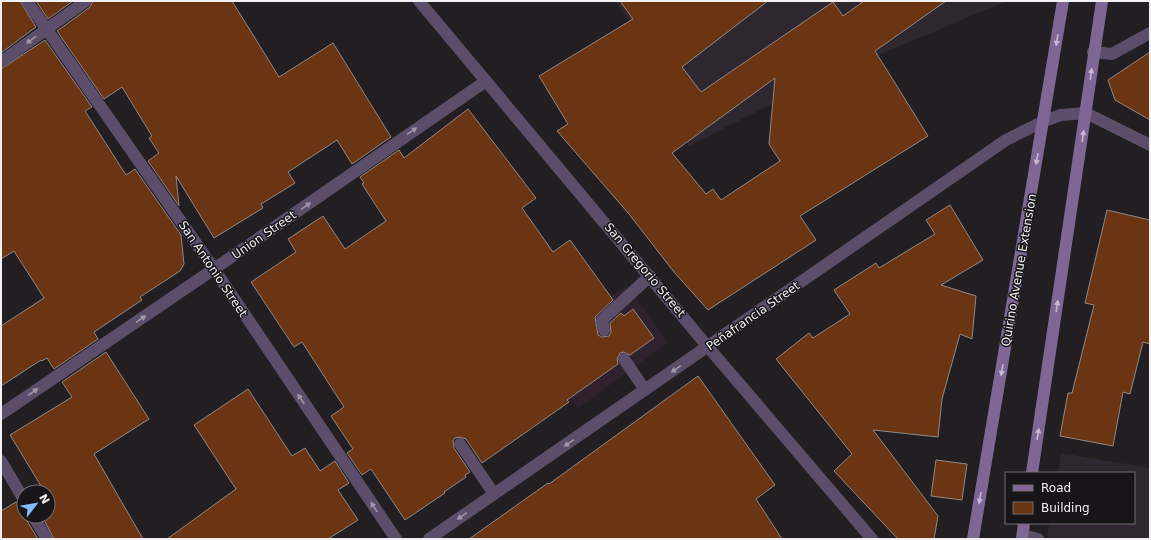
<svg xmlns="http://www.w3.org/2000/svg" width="1151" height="540" font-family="'DejaVu Sans',sans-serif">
<rect width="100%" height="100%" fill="#221e21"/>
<!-- commercial -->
<polygon fill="#2f222e" points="627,285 668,343 578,408 536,350"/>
<!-- built -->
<g fill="#2f272f">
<polygon points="615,1 1007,1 881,54 764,108 689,146 643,83 662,67"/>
<polygon points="1061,453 1150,468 1150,539 1047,539 1049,523 1134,523 1134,473 1058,473"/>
</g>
<!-- building -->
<g fill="#6b3513" stroke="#8f8987" fill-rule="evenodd">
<polygon points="1,1 20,1 36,27 1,53"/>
<polygon points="36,1 73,1 48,19"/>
<polygon points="93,1 232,1 279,77 333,43 391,137 352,164 337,140 288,172 295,183 261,204 263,208 214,238 176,176 179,206 148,161 159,153 149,138 152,136 122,87 104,99 57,31 90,7"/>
<path d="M620,1h148l-86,66 19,25 132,-90 10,14 21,-15h82l-71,50 53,85 -128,80 16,24 -108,70 -34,-38 -45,-58 -72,-83 11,-7 -29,-48 94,-57zM775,78l-6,66 11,17 -59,39 -8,-11 -7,5 -34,-41z"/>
<polygon points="45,40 92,107 85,111 126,175 135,169 181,235 184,264 180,271 140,297 142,300 94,332 98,339 54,369 47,358 42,361 41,360 1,386 1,326 44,298 14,251 1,259 1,69"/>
<polygon points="1150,52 1150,120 1115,100 1108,80"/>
<polygon points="468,109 536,198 522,208 553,252 570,240 613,300 595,317 598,335 602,337 609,336 611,332 610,323 621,313 624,316 633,309 654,338 630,355 624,352 620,353 617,359 618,364 567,400 569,402 482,463 466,439 460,437 455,438 453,441 454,448 470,472 465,475 466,477 444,492 445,493 405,520 371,469 362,475 347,453 353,449 331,416 344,407 302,342 294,347 251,282 296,252 288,239 323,216 345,249 386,221 362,184 364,183 360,177 399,150 404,158"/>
<polygon points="950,205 983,260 941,285 976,296 972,339 960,334 942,399 938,437 873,430 938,516 934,539 898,539 834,471 852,454 776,359 809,333 813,338 850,314 834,290 876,263 879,268 935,234 926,220"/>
<polygon points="1107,210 1150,220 1150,344 1143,342 1130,394 1123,392 1113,446 1060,436 1068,393 1072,393 1094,305 1085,303"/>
<polygon points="106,352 149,419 94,454 143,539 54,539 42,516 48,516 48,492 32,492 41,486 10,435 72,397 62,382"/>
<polygon points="698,376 775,485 756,499 782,539 469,539 548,483 549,484"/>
<polygon points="248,389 292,456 305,448 320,471 335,461 349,483 338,490 358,520 328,539 167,539 236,489 194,425"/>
<polygon points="936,460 967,464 962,500 931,496"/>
<polygon points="16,502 20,506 24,507 24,516 38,539 1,539 1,511"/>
</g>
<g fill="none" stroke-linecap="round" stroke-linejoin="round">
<!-- service -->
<g stroke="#5c4e6b" stroke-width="12">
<polyline points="604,330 602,320 650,276"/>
<polyline points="624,359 645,390"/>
<polyline points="460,444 494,494"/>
<polyline points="1023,535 1038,539"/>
</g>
<!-- minor -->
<g stroke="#5c4e6b" stroke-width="12">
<polyline points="27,1 214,269 396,539"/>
<polyline points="1093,52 1112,54 1150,33"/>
<polyline points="1,62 86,1"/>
<polyline points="1,414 214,269 486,81"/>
<polyline points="1,461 24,500"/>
<polyline points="33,516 47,539"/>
</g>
<!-- tertiary -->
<g stroke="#5c4e6b" stroke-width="12">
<polyline points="419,1 708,347 872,539"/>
<polyline points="429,539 1006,140 1044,121 1061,115 1086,113 1150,145"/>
</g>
<!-- secondary -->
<g stroke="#7e6796" stroke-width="12">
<polyline points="1032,473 1102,1"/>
<polyline points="973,539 1063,1"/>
<polyline points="1022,539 1024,523"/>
</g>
</g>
<!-- one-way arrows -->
<defs><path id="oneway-solid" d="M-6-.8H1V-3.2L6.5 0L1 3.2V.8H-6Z"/></defs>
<g fill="#a097a8">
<use href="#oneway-solid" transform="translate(31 40) rotate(144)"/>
<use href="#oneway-solid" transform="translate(412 131) rotate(-35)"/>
<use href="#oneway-solid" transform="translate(306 206) rotate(-35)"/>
<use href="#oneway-solid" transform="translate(141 319) rotate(-34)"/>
<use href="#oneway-solid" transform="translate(676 369) rotate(146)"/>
<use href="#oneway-solid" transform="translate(33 392) rotate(-34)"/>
<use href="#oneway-solid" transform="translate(301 399) rotate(-124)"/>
<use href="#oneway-solid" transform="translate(569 443) rotate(145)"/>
<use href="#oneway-solid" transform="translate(374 507) rotate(-124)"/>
<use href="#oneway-solid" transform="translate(462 516) rotate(145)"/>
</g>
<g fill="#c4b9cd">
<use href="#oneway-solid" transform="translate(1057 40) rotate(99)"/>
<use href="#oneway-solid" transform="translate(1091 74) rotate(-83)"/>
<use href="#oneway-solid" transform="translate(1083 136) rotate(-82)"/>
<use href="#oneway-solid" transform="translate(1037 159) rotate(100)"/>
<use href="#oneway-solid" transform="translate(1057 306) rotate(-81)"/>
<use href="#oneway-solid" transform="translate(1002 370) rotate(100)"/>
<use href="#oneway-solid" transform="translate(1038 434) rotate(-81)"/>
<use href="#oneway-solid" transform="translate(980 498) rotate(100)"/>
</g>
<g text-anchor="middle" stroke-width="3" stroke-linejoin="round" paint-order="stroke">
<!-- street labels -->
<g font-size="12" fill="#f2f0f2" stroke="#181518">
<text transform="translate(264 235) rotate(-35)" y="4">Union Street</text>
<text transform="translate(213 269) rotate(56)" y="4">San Antonio Street</text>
<text transform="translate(645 270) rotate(50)" y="4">San Gregorio Street</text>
<text transform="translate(1019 270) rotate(-80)" y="4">Quirino Avenue Extension</text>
<text transform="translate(753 316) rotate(-35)" y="4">Peñafrancia Street</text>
</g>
</g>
<!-- border -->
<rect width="1151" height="540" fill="none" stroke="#f2f0f2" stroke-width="4"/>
<!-- legend -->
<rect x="1005" y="472" width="130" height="52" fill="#181518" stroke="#6f6d6f"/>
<rect x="1013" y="485" width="20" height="6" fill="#7e6796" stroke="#6f6d6f"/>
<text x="1041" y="492" font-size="12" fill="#f2f0f2">Road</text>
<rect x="1013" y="502" width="20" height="12" fill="#6b3513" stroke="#6f6d6f"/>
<text x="1041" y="512" font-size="12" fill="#f2f0f2">Building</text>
<!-- north arrow -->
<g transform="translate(36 504) rotate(59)"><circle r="19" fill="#181518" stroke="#6f6d6f"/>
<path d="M0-3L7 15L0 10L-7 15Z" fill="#80bdfa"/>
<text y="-6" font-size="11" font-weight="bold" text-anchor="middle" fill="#f2f0f2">N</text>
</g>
</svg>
